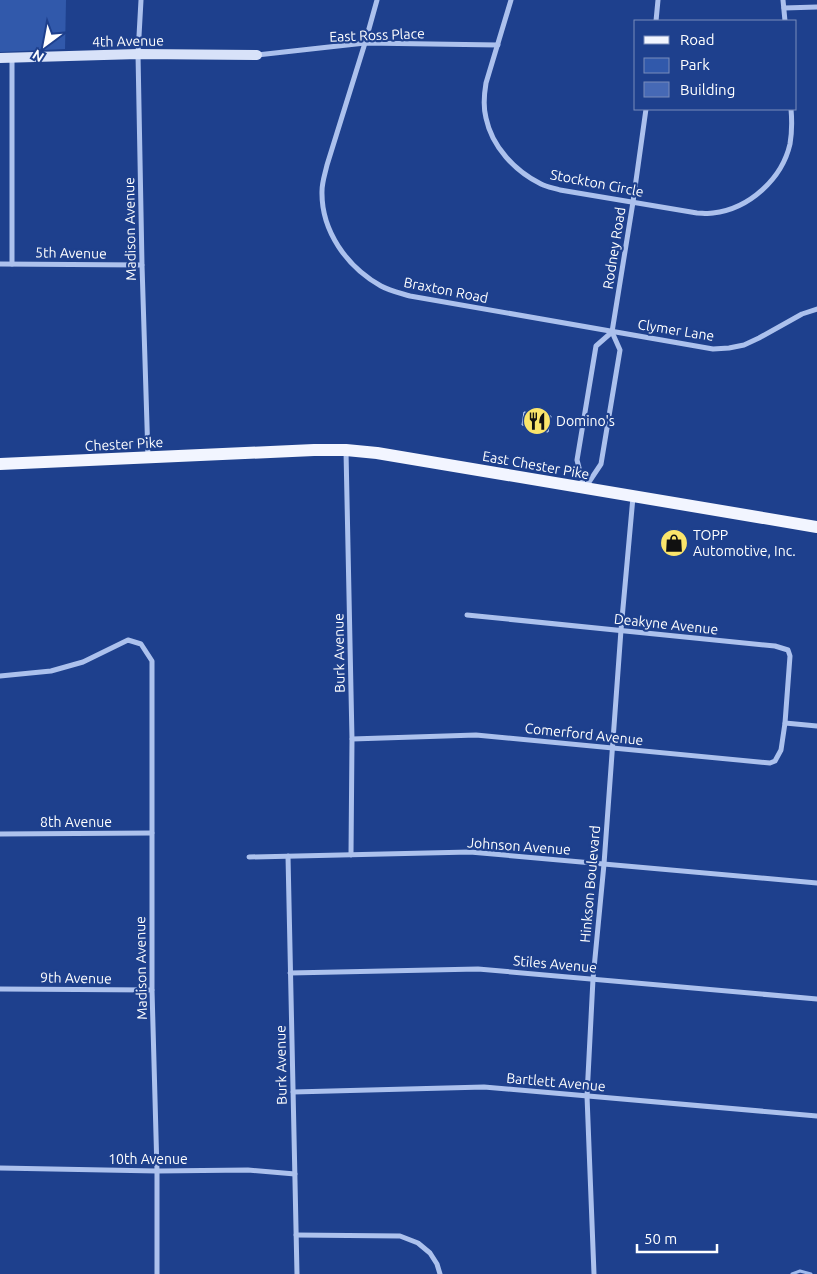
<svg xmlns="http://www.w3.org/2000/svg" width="817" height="1274" font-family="Ubuntu,sans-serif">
<rect width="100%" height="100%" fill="#1e408d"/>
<!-- green -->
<polygon fill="#3159ab" points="0,0 66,0 65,49 0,52"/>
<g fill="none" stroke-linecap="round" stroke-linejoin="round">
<!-- stream -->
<polyline stroke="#9fbaee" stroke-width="3" points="792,1274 800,1271 811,1274"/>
</g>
<!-- building -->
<polygon fill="#4669b5" stroke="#d1def9" points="524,412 551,416 548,432 536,430 536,427 522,425"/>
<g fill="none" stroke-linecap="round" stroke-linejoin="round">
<!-- street -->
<g stroke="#acc1ed" stroke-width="5">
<polyline points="141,0 138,54 142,265 148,457"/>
<path d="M377,0l-12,43 -38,122c-2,9 -5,17 -5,26 -1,40 25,76 59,95 9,5 19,7 29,10l303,53 16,-1 15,-3 15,-7 43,-24 15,-5"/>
<path d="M511,0l-25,83c-2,12 -3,24 0,35 6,29 29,53 55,66 6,3 13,4 19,6l137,23c5,0 11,1 16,0 36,-4 69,-34 77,-69 2,-12 2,-24 1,-35"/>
<polyline points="783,0 785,21"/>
<polyline points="784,8 817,7"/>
<polyline points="656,21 658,0"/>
<polyline points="257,55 365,43 498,45"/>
<polyline points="12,58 12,264"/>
<polyline points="0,264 142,265"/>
<polyline points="346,451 352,739 351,855"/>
<polyline points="584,487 577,460 596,346 612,332"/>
<polyline points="585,488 601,464 620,350 612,332 633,202 646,109"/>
<polyline points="0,676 51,671 83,662 128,640 141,644 152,661 152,990 157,1171 157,1274"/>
<polyline points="785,723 817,726"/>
<polyline points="352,739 476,735 770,763 775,761 781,750 785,723 790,656 788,650 775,646 467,615"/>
<polyline points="0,834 152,833"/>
<polyline points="288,856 297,1274"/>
<polyline points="249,857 470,852 817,883"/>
<polyline points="290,973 478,969 817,999"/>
<polyline points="0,989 152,990"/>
<polyline points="293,1092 484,1087 817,1116"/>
<polyline points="0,1168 157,1171 248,1170 295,1174"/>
<polyline points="296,1235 400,1236 418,1243 430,1253 437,1264 440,1274"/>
<polyline points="594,1274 587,1096 593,979 604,864 621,630 633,497"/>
</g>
<!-- secondary -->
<polyline stroke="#d8e2f9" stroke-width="10" points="0,58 138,54 257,55"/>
<!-- primary -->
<polyline stroke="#f2f5ff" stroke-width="12" points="0,464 314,450 346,450 377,453 817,527"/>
</g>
<!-- icons -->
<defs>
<g id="restaurant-disc" transform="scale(1.4375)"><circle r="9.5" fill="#fbe56b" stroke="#1e408d"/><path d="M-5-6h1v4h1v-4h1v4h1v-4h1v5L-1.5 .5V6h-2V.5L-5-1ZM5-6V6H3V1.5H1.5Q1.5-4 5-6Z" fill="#111"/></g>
<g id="shop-disc" transform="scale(1.4375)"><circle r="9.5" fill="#fbe56b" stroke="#1e408d"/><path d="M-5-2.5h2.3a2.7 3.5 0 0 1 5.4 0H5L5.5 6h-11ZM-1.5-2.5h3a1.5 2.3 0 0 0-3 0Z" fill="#111"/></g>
</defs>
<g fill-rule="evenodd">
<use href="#restaurant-disc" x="537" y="421"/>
<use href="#shop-disc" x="674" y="543"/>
</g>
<g text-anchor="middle" stroke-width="4.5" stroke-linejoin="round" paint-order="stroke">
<!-- street labels -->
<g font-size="14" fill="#fff" stroke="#1e408d">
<text transform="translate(377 35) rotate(-2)" y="5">East Ross Place</text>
<text transform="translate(128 41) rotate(-1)" y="5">4th Avenue</text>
<text transform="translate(597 183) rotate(11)" y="5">Stockton Circle</text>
<text transform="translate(130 229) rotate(-91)" y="5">Madison Avenue</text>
<text transform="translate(614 248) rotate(-81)" y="5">Rodney Road</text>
<text transform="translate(71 253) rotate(1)" y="5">5th Avenue</text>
<text transform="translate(446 290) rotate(11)" y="5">Braxton Road</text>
<text transform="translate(676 330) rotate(9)" y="5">Clymer Lane</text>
<text transform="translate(124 444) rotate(-3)" y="5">Chester Pike</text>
<text transform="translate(536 465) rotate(10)" y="5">East Chester Pike</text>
<text transform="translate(666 624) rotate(6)" y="5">Deakyne Avenue</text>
<text transform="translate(339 653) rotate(-91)" y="5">Burk Avenue</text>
<text transform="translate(584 734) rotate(6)" y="5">Comerford Avenue</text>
<text x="76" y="827">8th Avenue</text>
<text transform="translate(519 846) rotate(4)" y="5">Johnson Avenue</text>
<text transform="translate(590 884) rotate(-85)" y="5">Hinkson Boulevard</text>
<text transform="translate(555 964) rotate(5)" y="5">Stiles Avenue</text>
<text transform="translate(141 968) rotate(-91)" y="5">Madison Avenue</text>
<text transform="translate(76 978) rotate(1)" y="5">9th Avenue</text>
<text transform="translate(281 1065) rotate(-91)" y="5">Burk Avenue</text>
<text transform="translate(556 1082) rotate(5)" y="5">Bartlett Avenue</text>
<text x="148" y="1164">10th Avenue</text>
</g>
<!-- poi labels -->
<g font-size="14" fill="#fff" stroke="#1e408d" text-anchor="start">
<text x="556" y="426">Domino's</text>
<text x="693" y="540">TOPP<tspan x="693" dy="16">Automotive, Inc.</tspan></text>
</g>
</g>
<!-- legend -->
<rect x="634" y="20" width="162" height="90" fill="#1e408d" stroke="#788cbb"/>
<rect x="644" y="36" width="25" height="8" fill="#f2f5ff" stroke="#788cbb"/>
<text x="680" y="45" font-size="15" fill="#ffffff">Road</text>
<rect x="644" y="58" width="25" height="15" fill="#3159ab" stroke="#788cbb"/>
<text x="680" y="70" font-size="15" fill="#ffffff">Park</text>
<rect x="644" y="82" width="25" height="15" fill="#4669b5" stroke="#788cbb"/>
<text x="680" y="95" font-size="15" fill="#ffffff">Building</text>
<!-- north arrow -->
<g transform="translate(45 45) rotate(212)" stroke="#1e408d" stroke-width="4" paint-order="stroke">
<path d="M0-4L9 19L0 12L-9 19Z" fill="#ffffff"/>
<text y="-8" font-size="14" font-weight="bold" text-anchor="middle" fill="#ffffff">N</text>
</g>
<!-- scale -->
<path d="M637 1244v8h80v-8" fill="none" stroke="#ffffff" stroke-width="2.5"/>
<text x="644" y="1244" font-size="15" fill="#ffffff" stroke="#1e408d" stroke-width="4" paint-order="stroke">50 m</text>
</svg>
